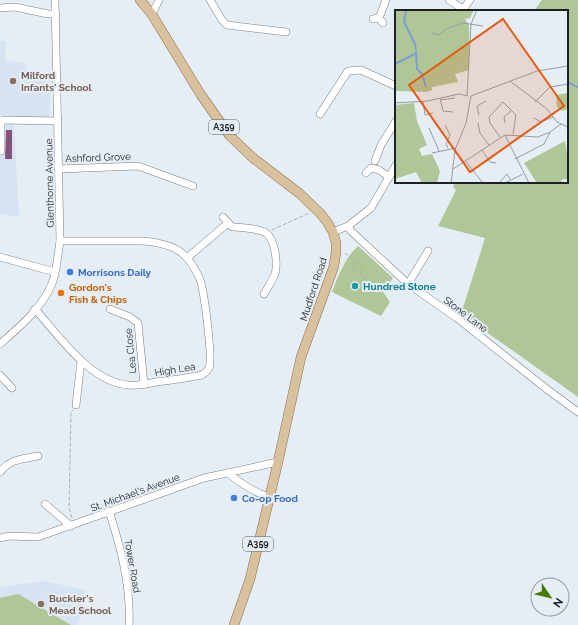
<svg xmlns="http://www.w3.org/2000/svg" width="578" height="625" font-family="Raleway,sans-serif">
<rect width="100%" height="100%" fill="#e6eef5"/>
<!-- built -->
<g fill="#d6e4f1">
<polygon points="0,41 6,41 5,61 26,63 27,82 51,79 49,122 14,123 19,217 0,214"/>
<polygon points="44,581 85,590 80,619 77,625 0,625 0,587"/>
</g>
<!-- green -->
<g fill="#afc696">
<polygon points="542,0 578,0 578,397 461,314 485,238 438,226 456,190 453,187 455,182 567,182 567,11 534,11"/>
<path d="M358,246l35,32 -10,14 7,10 -9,14 -49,-24c6,-16 13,-34 26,-46z"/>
<polygon points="18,594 71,625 0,625 0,598"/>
</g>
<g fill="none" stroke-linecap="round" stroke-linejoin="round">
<!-- stream -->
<polyline stroke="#7d9ed5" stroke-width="2" points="567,82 578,87"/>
</g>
<!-- building -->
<polygon fill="#86527b" points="6,130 12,130 12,159 5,159"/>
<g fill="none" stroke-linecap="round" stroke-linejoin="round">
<!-- minor casing -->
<g stroke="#777f85" stroke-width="8">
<g id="minor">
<polyline points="210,0 222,20 227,25 286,32"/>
<polyline points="449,0 463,9"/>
<polyline points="0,8 15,7 48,14 56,14"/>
<polyline points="462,11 470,0"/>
<polyline points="151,13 154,10 159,0"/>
<polyline points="379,18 386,0"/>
<polyline points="373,19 379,18 383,23"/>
<polyline points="320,114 348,71 361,70 396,86"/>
<polyline points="0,120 58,121"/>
<polyline points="1,151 1,120"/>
<polyline points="375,161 381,145 396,121"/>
<polyline points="59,169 138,166 193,186"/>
<polyline points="366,173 371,168 379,170 389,177"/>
<path d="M223,217l9,10h3c9,1 23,1 31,6 9,6 12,31 9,41 -3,7 -7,13 -11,20"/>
<polyline points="348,226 351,231 408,284 457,318 548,390 578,412"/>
<polyline points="333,232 348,226 371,208 396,165"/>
<polyline points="0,257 55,272"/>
<polyline points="187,258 228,223"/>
<polyline points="408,284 428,251"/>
<path d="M35,309c24,27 56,74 94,76 9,1 18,-1 27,-3 16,-2 31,-4 46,-7 3,-2 5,-3 7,-7 4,-9 -5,-81 -10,-91 -3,-6 -7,-14 -12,-19 -10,-12 -30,-16 -45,-17h-82"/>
<polyline points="110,309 130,317 138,323 144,384"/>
<path d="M0,344c20,-17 44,-38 53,-63 4,-13 5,-27 7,-40l-5,-241"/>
<polyline points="0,375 12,388"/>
<polyline points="76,405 81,361"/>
<path d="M0,472c10,-13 22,-13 38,-16"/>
<path d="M228,473c11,9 28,20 41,24"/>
<polyline points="45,504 71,526"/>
<path d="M109,511c12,37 22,75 20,114"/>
<polyline points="0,538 9,536 38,537 204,478 278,462"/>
</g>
</g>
<!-- major casing -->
<g stroke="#886e48" stroke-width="10">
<polyline id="major" points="140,0 151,13 201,95 230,136 253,158 299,193 320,213 327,222 333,232 336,243 336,252 334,266 301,357 278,462 250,579 234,625"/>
</g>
<!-- path -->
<g stroke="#a9afb5" stroke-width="1" stroke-dasharray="4 2" stroke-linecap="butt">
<polyline points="272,230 309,213"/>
<polyline points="345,253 356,262"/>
<circle cx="357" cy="267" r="5"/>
<polyline points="360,272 369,284 366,285"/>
<polyline points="72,518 69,508 71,412 73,410"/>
</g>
<!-- minor -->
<use href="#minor" stroke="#fff" stroke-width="7"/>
<!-- major -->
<use href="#major" stroke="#dac19e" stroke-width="9"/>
</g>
<!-- markers -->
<g fill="#8d6e63" stroke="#e6eef5" stroke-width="1.5">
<circle cx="13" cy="81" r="4"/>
<circle cx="41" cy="604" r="4"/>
</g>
<g fill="#3f7fe0" stroke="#e6eef5" stroke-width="1.5">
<circle cx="70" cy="272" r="4"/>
<circle cx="234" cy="498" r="4"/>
</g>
<circle fill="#0f9aa8" stroke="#e6eef5" stroke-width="1.5" cx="355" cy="286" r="4"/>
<circle fill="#e8710a" stroke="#e6eef5" stroke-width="1.5" cx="61" cy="293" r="4"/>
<g text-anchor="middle" stroke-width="4" stroke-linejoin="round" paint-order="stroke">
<!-- shield labels -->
<g fill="#e6eef5" stroke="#595d61" stroke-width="1">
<rect x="209" y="120" width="30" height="14" rx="3"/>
<rect x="243" y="537" width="30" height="14" rx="3"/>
</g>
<g font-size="9" font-weight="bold" fill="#1d1f22">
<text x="224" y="130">A359</text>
<text x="258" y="547">A359</text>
</g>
<!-- education labels -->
<g font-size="10" font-weight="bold" fill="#785e54" stroke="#e6eef5" text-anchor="start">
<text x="21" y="79">Milford<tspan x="21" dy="12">Infants' School</tspan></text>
<text x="49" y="602">Buckler's<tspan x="49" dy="12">Mead School</tspan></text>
</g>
<!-- street labels -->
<g font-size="10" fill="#1d1f22" stroke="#e6eef5">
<text transform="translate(98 157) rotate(-2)" y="4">Ashford Grove</text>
<text transform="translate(49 183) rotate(-91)" y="4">Glenthorne Avenue</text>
<text transform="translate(313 289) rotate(-72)" y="4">Mudford Road</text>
<text transform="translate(466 314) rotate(37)" y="4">Stone Lane</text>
<text transform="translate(130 351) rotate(-96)" y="4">Lea Close</text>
<text transform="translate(175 369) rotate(-9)" y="4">High Lea</text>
<text transform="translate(135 492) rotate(-20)" y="4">St. Michael's Avenue</text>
<text transform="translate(133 566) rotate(80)" y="4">Tower Road</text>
</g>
<!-- shop labels -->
<g font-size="10" font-weight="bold" fill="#366cbe" stroke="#e6eef5" text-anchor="start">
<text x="78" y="276">Morrisons Daily</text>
<text x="242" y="502">Co-op Food</text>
</g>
<!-- culture labels -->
<g font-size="10" font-weight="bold" fill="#0d838f" stroke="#e6eef5" text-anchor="start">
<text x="363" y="290">Hundred Stone</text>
</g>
<!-- food labels -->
<g font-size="10" font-weight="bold" fill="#c56008" stroke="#e6eef5" text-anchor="start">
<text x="69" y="291">Gordon's<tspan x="69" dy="12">Fish &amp; Chips</tspan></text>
</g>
</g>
<!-- overview -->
<g transform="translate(395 10)">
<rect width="173" height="173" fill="#e6eef5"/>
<path d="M0,0h79l-4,8 -5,1 4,6v45l-14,4 3,8 -26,5v3l-5,2 -31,-1zM173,83v16l-6,2 -5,-4 -1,-12zM19,93l3,18 10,24 -8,4 3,7 10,-2 8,17 -3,12h-15l-6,-11 -21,7v-74zM170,131l3,19 -1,19 -6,1 1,3h-25l-13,-20z" fill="#afc696"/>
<path fill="none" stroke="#7d9ed5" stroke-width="2" d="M11,0l-2,12 11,22 1,6M21,41l1,18 5,5 4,13M0,54l20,-10"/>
<path fill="none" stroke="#969ba1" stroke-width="1" d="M37,23l7,2 7,-6 17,-6 20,3M115,71l37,28 10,13 11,5M72,86l4,-72 6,-14M45,88l3,13 10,1M45,90l15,-2M28,91l2,14 8,-2M140,92l15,-15 18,-3M0,93l32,-2 32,-7 9,2M84,105l-2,-9 9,-5M139,108l7,4 12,-5M83,113l2,10 9,12M110,113l-1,-6 8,-7M50,115l5,10 -4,9 2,4M34,118l10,23M110,125l24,48M105,127l-10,-14 -1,-6 14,-15 13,13 -3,19M87,140l8,12 6,1M37,143l24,-5M120,149l29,-15 6,-12M71,152l17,21M58,159l52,-34 33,2 12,-5 11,-8M56,173l4,-33 11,-27 5,-27 66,-25 31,-5M104,173l8,-9 3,5M110,173l18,-9"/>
<path fill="#e8590c" fill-opacity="0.15" stroke="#e8590c" stroke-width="2" d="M108,9l61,87 -94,66 -61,-87z"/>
<rect width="173" height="173" fill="none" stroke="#1d1f22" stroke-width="2"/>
</g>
<!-- north arrow -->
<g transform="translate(550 597) rotate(125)"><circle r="19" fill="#e6eef5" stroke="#969ba1"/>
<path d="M0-3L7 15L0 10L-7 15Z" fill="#4b7a02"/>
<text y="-6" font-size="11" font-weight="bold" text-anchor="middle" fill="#1d1f22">N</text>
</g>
</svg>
